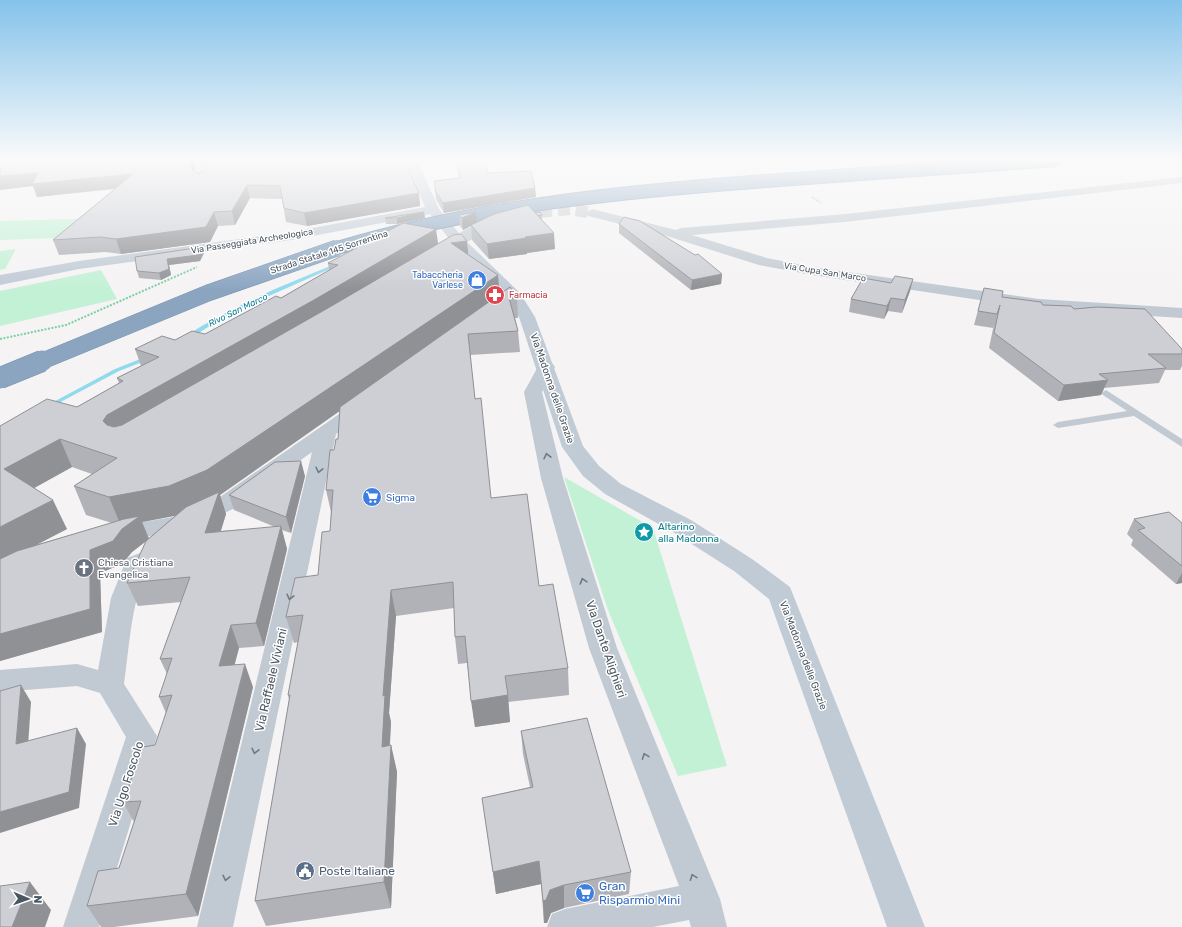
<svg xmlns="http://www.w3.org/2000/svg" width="1182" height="927" font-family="Rubik,sans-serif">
<rect width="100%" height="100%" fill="#f5f3f3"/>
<!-- green -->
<g fill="#c3f1d5">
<polygon points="79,219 57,238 0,240 0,221"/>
<polygon points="16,249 5,269 0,270 0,251"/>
<polygon points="101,270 117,299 0,326 0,291"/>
<polygon points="564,477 653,528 727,766 678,776 608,610"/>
</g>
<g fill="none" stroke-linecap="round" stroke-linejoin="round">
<!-- stream -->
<g fill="#90daee" fill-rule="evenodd">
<path d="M335,264l4,1 -95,42 -36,20 -17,11h-4l-1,-1c8,-7 19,-13 29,-18 38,-22 79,-38 120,-55z"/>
<polygon points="148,356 151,358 150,359 119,371 51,407 47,407 46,406 115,369"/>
</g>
<!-- street-tunnel -->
<polyline stroke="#caccce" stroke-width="12" stroke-dasharray="12 6" stroke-linecap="butt" points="540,212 570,209 592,213"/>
<!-- path-far1 -->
<polyline stroke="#7ad0a6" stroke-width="1.5" stroke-dasharray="1.5 1" stroke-linecap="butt" points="812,197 821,203"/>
<!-- path -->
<polyline stroke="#7ad0a6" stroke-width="2" stroke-dasharray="2 1.5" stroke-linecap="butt" points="0,339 66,325 197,267"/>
<!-- lane -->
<polygon fill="#c1cad2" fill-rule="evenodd" points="1106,390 1182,439 1182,447 1134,416 1058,428 1053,425 1058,422 1127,411 1103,395 1101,393"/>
<!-- street -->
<g fill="#c1cad2" fill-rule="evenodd">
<polygon points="197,160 207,160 208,182 206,184 202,185 196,182"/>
<polygon points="1182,177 1182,183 845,222 692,235 767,258 812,267 1039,299 1182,308 1182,318 1039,309 812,275 759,265 667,236 588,216 586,213 592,209 676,230 681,228 845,214"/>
<path d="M540,208l4,1 2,3 -2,3 -42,9 -39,20h-10l-2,-3c13,-18 68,-30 89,-33z"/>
<polygon points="546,362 552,363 555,367 542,392 563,478 617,648 720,899 727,927 691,927 689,920 653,927 547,927 552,914 565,909 679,886 589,648 541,478 524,392 540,363"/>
<polygon points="362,401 369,403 372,407 369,411 336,434 233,927 197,927 312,452 233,509 193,528 117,542 109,539 105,534 109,529 117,526 180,516 217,499 355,403"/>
<path d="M140,553l9,2 3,6c-21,35 -22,82 -28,123l33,52 -58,191h-36l63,-190 -26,-44 -23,-7 -77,6v-22l77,-6 21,6 13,-72 16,-40z"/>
</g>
<!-- secondary -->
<polygon fill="#c1cbd6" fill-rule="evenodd" points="406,160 417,160 439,209 463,238 520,293 535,317 583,446 599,466 621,484 691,520 752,559 790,587 925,927 887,927 769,599 734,571 673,532 605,494 583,476 562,447 519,317 508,299 453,244 430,214 291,240 79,269 0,285 0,275 79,261 291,232 425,207"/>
<!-- highway-bridge-far2 casing -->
<g stroke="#7690ad" stroke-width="14" stroke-linecap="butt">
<path id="highway-bridge-far2" d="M334,249c145,-44 294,-58 445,-69 92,-7 185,-13 278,-20"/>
</g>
<!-- highway-bridge-far1 casing -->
<g stroke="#7690ad" stroke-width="17" stroke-linecap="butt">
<polyline id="highway-bridge-far1" points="40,362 208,293 337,248"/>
</g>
<!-- highway-bridge casing -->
<g stroke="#7690ad" stroke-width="22" stroke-linecap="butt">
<polyline id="highway-bridge" points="0,378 42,361"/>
</g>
<!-- highway-bridge-far2 -->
<use href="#highway-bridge-far2" stroke="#8ba5c1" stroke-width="12"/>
<!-- highway-bridge-far1 -->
<use href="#highway-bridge-far1" stroke="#8ba5c1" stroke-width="16"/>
<!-- highway-bridge -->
<use href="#highway-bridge" stroke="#8ba5c1" stroke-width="21"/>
</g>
<!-- wall -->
<g fill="#b0b2b7" fill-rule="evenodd">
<polygon points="0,160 196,160 195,172 199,174 419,193 420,206 307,226 286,222 282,199 250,198 235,225 218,226 210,242 121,254 105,252 59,255 53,240 115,189 37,197 33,186"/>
<polygon points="456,160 481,160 482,163 488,173 535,188 536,197 444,213 436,199 435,190 459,178"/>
<polygon points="717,160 744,160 737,162 734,161 722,163"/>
<polygon points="424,212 425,218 397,224 386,224 385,218"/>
<polygon points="535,213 542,216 542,220 555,249 527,253 527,254 489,259 472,240 471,226 463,230 460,226 459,215 477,222"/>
<polygon points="619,224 722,274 721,284 691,290 619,233"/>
<path d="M438,244l30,11 30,20 1,19 18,4 1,20h-3l3,13 2,21 -50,3 5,44 16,99 48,88 29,82 1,27 -61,7 2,20 -35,5 -8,-64 -9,1 -3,-27 -1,-29 -58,8 -7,97 2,9 -1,24 1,-1 6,27 -6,136 -125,18 -11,-25 34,-201 -1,-5 10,-53 -4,1 -8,-26 32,-42 12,-44 1,-19 -5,-22 8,-40 4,-11 2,-28 -120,84 6,19 -5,17 54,-4 -41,-17 -5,-15 76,-19 -14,57 -9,-3 5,19 -23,97 -25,2 -5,17 19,22 -55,229 -84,11h-13l-14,-21 32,-38 15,-46 -11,-20 32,-57 11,-32 -7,-16 8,-23 -7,-15 21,-57 -43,4 -11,-23 19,-42 -14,11 -10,12 -22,9 2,59 -102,29v-235l77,-19 42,-24 -2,-5 24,-12 -6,-17 40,-9 30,-6 76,-36 48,-28 -1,-7zM72,467l20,7 -18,12 12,29 26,8 -77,22 32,-16 -33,-41zM176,515l-27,23 -7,-16z"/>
<polygon points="204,253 200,261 169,265 171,275 161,280 139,278 137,271"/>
<polygon points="913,279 910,291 902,313 888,311 884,319 849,312 851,299 891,283"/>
<polygon points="984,288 1002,297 1043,305 1074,309 1182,349 1182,366 1180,370 1165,370 1159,383 1104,388 1101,395 1058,401 989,348 994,324 993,328 974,325"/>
<polygon points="1134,519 1182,523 1182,583 1176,584 1131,545 1133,540 1127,534"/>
<polygon points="521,731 631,872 629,894 564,908 551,913 547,923 544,923 541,884 496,894 482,798 530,787 523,754"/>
</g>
<!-- shaded-wall -->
<g fill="#909195">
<polygon points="192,160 196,160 194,182 191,169"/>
<polygon points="723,160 734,160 722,163"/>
<polygon points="738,160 744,160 737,162"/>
<polygon points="38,173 133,174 137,186 37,197 33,186 0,190 0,176"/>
<polygon points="247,185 250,198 235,225 232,211"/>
<polygon points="535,188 536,197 444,213 443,203"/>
<polygon points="419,193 420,206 307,226 304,213"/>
<polygon points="214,212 218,226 210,242 121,254 116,239"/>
<polygon points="424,212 425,218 397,224 397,218"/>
<polygon points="476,212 477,223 471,225 471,226 463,230 462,218"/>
<polygon points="436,229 439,250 117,442 103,421 107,415"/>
<polygon points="554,233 555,249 527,253 527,254 489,259 487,244 525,237"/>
<polygon points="467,241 469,262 451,243"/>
<polygon points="202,247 204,253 200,261 169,265 171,275 161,280 159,273 167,259"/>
<polygon points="722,274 721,284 691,290 692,280"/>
<polygon points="498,275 500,298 220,495 226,514 213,555 180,515 142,522 149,539 132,552 122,564 100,573 102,632 0,661 0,634 90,550 121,526 109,497"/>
<polygon points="913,279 910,291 902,313 905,300"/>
<polygon points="891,298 888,311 884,319 887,306"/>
<polygon points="1108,380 1101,395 1058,401 1064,385"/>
<polygon points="60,439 72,467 18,497 4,469"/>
<polygon points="301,461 305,476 291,533 286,517"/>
<polygon points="53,500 67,529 0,564 0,527"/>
<polygon points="281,526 287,549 264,646 256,623"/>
<polygon points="1182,573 1182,583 1176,584"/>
<polygon points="391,590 396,616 389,713 391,722 388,773 382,747 383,696"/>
<polygon points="231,625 239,648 228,690 219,666"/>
<polygon points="245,664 253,687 198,916 186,894"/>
<polygon points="21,685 31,702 27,761 16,744"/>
<polygon points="508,695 510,722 475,727 471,701"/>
<polygon points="77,728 86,744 79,808 0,833 0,812"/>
<polygon points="391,745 397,772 391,908 384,882"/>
<polygon points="539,861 541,884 496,894 493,872"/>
<polygon points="30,882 51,910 45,927 12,927"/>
<polygon points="564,885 564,908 551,913 547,923 544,923 543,901 550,890"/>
</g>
<!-- building -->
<g fill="#cdcfd5" stroke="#909195">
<polygon points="0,160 192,160 191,169 199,174 206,170 205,160 404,160 419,193 304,213 284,208 280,186 247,185 232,211 214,212 206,227 116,239 100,237 53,240 133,174 32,184 38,173 0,176"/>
<polygon points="457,160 481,160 482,163 485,162 488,173 531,171 535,188 443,203 435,190 435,181 460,178"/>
<polygon points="528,205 554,233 525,237 526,238 487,244 471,225 494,214"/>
<polygon points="424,212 397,218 385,218"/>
<polygon points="476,212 462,218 459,215"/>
<polygon points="540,212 542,216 537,215 535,213"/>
<polygon points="624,217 640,221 695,255 698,254 722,274 692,280 619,224"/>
<polygon points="403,223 436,229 314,300 107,415 103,421 107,425 114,427 122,425 328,308 453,235 461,234 467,241 451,243 498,275 207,470 169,486 109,497 74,486 117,458 60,439 4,469 53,500 0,527 0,426 47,399 77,407 123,381 117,378 159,357 135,349 162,336 175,340 192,331 205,334 276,296 281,298 338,265 328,263"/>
<polygon points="202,247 198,255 167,259 169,269 159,273 137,271 135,257"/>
<polygon points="895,276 913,279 905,300 891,298 887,306 851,299 863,278 891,283"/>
<polygon points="510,287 517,298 509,298 518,331 468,334 475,399 481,398 491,498 527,494 539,586 553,584 568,668 505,676 508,695 471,701 465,636 455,637 453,582 391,590 383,696 385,695 382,747 391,745 384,882 255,901 290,695 288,695 303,615 286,617 295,578 318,575 322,532 330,531 333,490 326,490 330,450 334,450 336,439 338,439 340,407"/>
<polygon points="984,288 1003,291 1002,297 1041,302 1043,305 1071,306 1074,309 1097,307 1145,309 1182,349 1182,354 1148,354 1166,368 1099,374 1108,380 1064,385 994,333 1000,305 997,314 978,311"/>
<polygon points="301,461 286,517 229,495 275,462"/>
<polygon points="219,492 205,533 281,526 256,623 231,625 219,666 245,664 186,894 87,906 98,871 119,868 141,801 123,802 143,747 155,745 172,695 159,697 172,658 160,659 190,577 127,583 146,541 186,507"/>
<polygon points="1169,512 1182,523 1182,566 1138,530 1145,528 1134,519"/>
<polygon points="140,516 122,529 113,541 90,550 90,609 0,634 0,559 17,551 124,519"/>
<polygon points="21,685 16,744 77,728 69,792 0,812 0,691"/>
<polygon points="587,718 631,872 564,885 550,890 546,900 543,901 539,861 493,872 482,798 533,787 521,731"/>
<polygon points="30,882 12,927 0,927 0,886"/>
</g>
<!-- one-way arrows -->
<defs><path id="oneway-chevron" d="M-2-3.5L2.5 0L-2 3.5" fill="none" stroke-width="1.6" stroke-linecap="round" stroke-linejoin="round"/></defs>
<g stroke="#6e7983">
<use href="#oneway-chevron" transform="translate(547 456) rotate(-103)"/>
<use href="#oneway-chevron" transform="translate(319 470) rotate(103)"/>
<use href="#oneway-chevron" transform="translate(583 581) rotate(-107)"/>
<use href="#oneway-chevron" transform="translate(290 597) rotate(103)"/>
<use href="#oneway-chevron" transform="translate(255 751) rotate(103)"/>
<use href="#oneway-chevron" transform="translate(645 756) rotate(-111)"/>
<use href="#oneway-chevron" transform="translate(693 877) rotate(-111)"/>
<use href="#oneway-chevron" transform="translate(226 878) rotate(103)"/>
</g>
<!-- sky -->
<linearGradient id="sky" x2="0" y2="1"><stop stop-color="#85c3ea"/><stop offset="0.55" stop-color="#fafafa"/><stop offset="1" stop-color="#fafafa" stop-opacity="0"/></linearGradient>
<rect width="1182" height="290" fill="url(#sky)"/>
<!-- icons -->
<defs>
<g id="shop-disc" transform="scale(1)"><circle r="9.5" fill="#3f7fe0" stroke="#fff"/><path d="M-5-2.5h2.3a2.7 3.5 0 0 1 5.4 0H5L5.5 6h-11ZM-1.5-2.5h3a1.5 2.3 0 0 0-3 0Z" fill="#fff"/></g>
<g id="pharmacy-disc" transform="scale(1)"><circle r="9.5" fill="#e0444e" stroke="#fff"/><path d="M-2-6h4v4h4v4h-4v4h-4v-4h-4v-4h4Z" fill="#fff"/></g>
<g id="supermarket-disc" transform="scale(1)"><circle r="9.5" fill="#3f7fe0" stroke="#fff"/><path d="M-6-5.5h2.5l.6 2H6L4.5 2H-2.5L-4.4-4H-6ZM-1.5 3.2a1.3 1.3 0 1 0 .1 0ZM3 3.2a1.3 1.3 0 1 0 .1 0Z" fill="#fff"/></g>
<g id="sight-disc" transform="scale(1)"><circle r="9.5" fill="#0f9aa8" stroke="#fff"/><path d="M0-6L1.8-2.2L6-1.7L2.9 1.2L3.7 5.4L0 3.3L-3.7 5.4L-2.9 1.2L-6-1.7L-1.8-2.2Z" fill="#fff"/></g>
<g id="church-disc" transform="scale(1)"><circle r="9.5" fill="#6b7280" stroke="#fff"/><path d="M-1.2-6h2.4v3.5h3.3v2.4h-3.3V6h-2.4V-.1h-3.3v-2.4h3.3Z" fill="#fff"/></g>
<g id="civic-disc" transform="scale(1)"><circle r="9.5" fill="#5c6f8a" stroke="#fff"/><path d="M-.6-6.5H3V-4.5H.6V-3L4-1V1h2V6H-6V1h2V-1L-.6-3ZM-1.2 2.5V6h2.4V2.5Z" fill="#fff"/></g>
</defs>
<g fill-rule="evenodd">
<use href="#shop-disc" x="477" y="280"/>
<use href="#pharmacy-disc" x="495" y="295"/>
<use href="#supermarket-disc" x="372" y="497"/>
<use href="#sight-disc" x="644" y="532"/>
<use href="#church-disc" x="84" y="568"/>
<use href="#civic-disc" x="305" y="871"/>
<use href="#supermarket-disc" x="585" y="893"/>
</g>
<g text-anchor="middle" stroke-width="3" stroke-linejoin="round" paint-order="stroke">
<!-- far-street labels -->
<g font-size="9" fill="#4a5661" stroke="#fff">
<text transform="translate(252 241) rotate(-9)" y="3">Via Passeggiata Archeologica</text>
<text transform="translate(329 252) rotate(-18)" y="3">Strada Statale 145 Sorrentina</text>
<text transform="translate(825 272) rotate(9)" y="3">Via Cupa San Marco</text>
</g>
<!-- far-shop labels -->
<g font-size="9" fill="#366cbe" stroke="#fff" text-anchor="end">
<text x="463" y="278">Tabaccheria<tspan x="463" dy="10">Varlese</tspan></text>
</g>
<!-- far-health labels -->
<g font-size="9" fill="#be3a42" stroke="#fff" text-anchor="start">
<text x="509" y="298">Farmacia</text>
</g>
<!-- far-water labels -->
<g font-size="9" font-style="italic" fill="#0c7c9b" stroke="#fff">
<text transform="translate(238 310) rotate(-26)" y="3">Rivo San Marco</text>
</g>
<!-- street labels -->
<g font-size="10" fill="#4a5661" stroke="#fff">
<text transform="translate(553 388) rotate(71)" y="4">Via Madonna delle Grazie</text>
<text transform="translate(804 655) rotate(69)" y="4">Via Madonna delle Grazie</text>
</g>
<!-- shop labels -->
<g font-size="10" fill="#366cbe" stroke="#fff" text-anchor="start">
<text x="386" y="501">Sigma</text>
</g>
<!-- culture labels -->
<g font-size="10" fill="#0d838f" stroke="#fff" text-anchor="start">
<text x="658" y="530">Altarino<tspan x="658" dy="12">alla Madonna</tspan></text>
</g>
<!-- worship labels -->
<g font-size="10" fill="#5b616d" stroke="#fff" text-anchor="start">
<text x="98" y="566">Chiesa Cristiana<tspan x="98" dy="12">Evangelica</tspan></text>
</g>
<!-- near-street labels -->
<g font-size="12" fill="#4a5661" stroke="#fff">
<text transform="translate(606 649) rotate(71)" y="4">Via Dante Alighieri</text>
<text transform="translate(271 680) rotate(-77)" y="4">Via Raffaele Viviani</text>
<text transform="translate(126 784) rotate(-72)" y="4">Via Ugo Foscolo</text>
</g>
<!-- near-service labels -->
<g font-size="12" fill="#4e5e75" stroke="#fff" text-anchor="start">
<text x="319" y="875">Poste Italiane</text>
</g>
<!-- near-shop labels -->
<g font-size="12" fill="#366cbe" stroke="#fff" text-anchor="start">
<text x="599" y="890">Gran<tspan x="599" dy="14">Risparmio Mini</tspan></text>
</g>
</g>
<!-- north arrow -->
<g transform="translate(28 899) rotate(92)" stroke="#ffffff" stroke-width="3" paint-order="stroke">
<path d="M0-3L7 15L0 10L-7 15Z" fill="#4a5661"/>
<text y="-6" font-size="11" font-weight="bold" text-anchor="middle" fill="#4a5661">N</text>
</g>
</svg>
